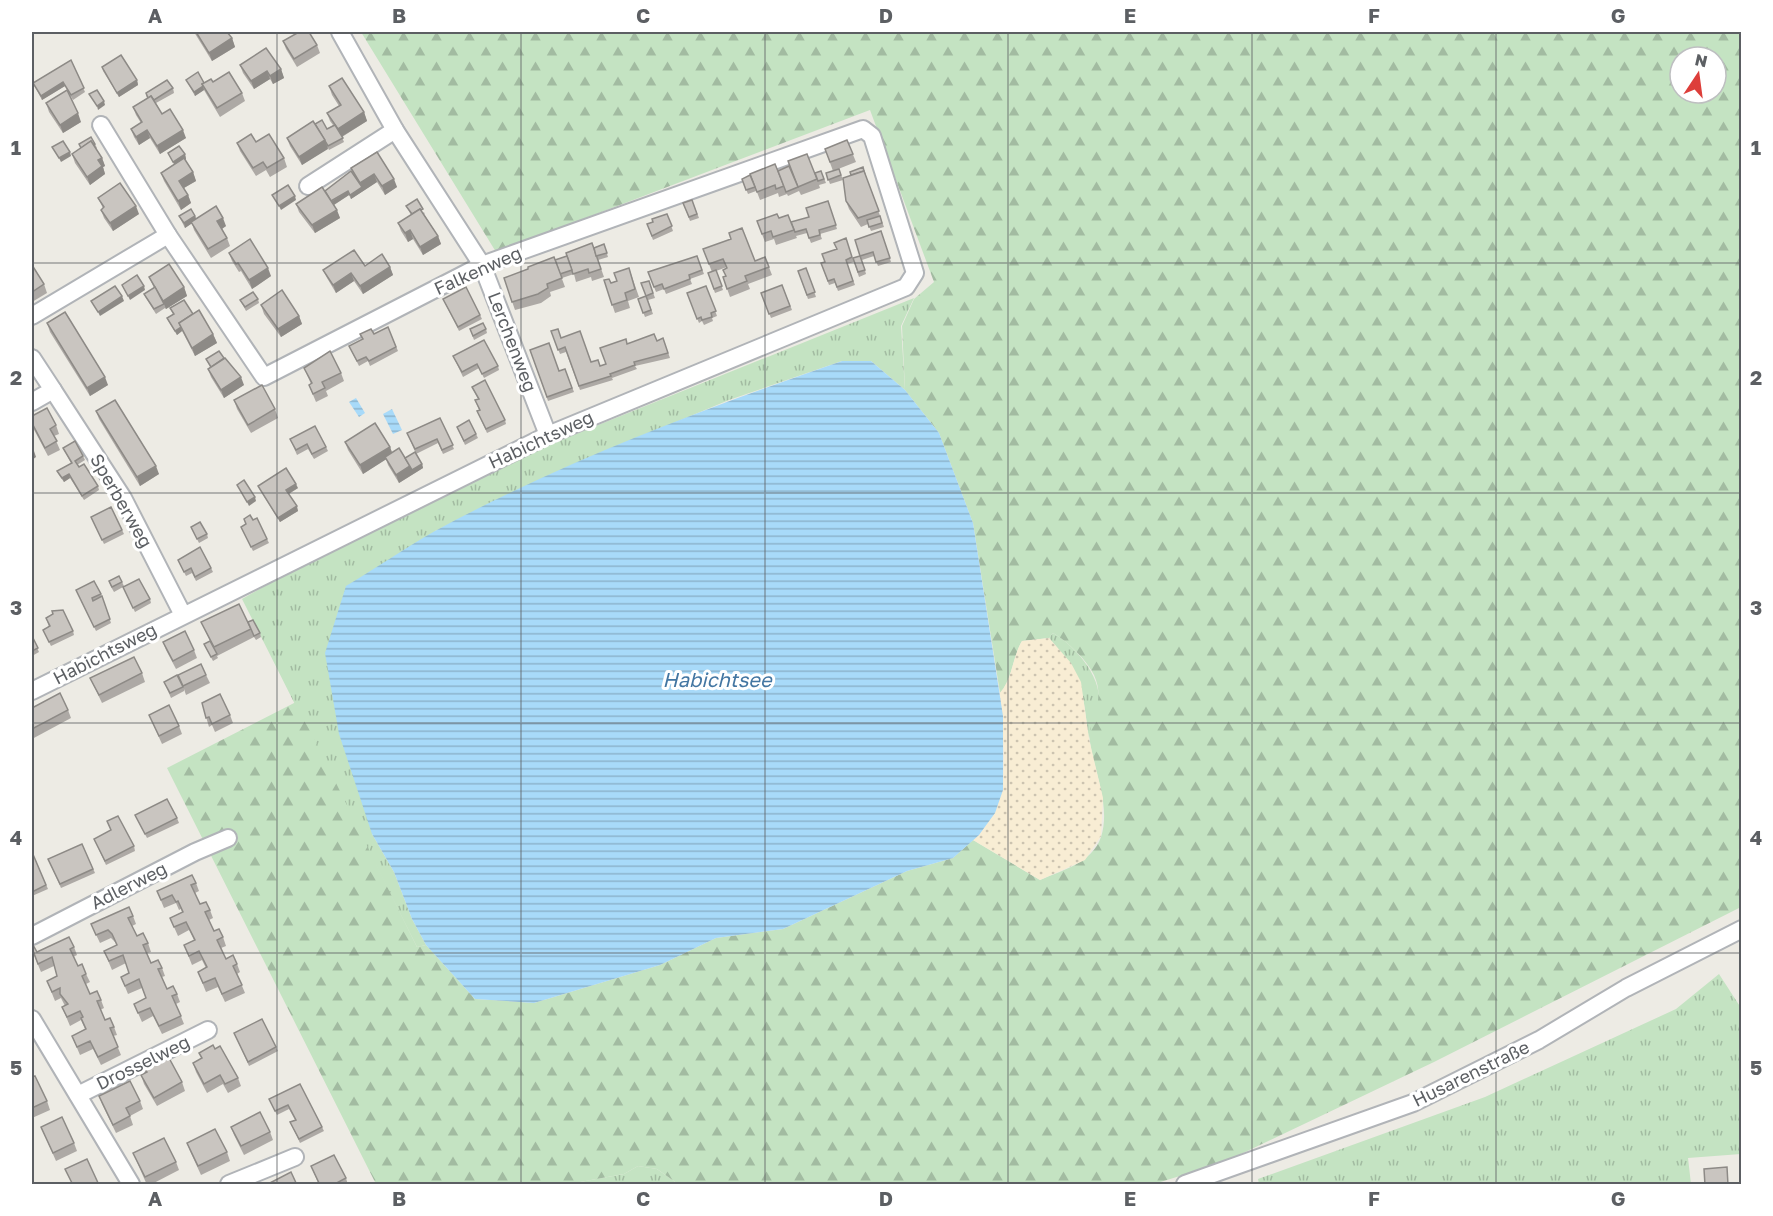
<svg xmlns="http://www.w3.org/2000/svg" width="1773" height="1216" font-family="'Golos Text',sans-serif">
<defs>
<pattern id="grass-tufts" width="24" height="20" patternUnits="userSpaceOnUse" patternTransform="scale(1.5)"><rect width="24" height="20" fill="#c4e3c2"/><path d="M3 7l-1-3M5 7V3M7 7l1-3M15 17l-1-3M17 17v-4M19 17l1-3" fill="none" stroke="#a2bba1"/></pattern>
<pattern id="forest-firs" width="22" height="20" patternUnits="userSpaceOnUse" patternTransform="scale(1.5)"><rect width="22" height="20" fill="#c4e3c2"/><path d="M5 1l3.5 6h-7zM16 11l3.5 6h-7z" fill="#a2bba1"/></pattern>
<pattern id="sand-dots" width="8" height="8" patternUnits="userSpaceOnUse" patternTransform="scale(1.5)"><rect width="8" height="8" fill="#f8edd4"/><path d="M2 2h.1M6 6h.1" fill="none" stroke="#ccc3b0" stroke-width="1.8" stroke-linecap="round"/></pattern>
<pattern id="water-rules" width="6" height="5" patternUnits="userSpaceOnUse" patternTransform="scale(1.5)"><rect width="6" height="5" fill="#a8daf9"/><path d="M0 2.5h6" fill="none" stroke="#8cb4cd"/></pattern>
</defs>
<rect width="100%" height="100%" fill="#edebe4"/>
<!-- grass -->
<g fill="url(#grass-tufts)">
<polygon points="914,298 901,326 905,390 871,361 842,361 729,400 568,467 435,531 372,834 394,872 412,919 426,945 417,947 242,599 298,567 551,444"/>
<path d="M1053,633c21,12 48,42 46,69 0,12 -7,26 -10,37 -7,-50 -5,-61 -40,-101z"/>
<polygon points="1719,974 1741,1008 1741,1154 1688,1158 1691,1184 1259,1184 1258,1179 1485,1097 1676,1009"/>
<polygon points="638,1166 657,1169 678,1184 569,1184 624,1174"/>
</g>
<!-- forest -->
<path fill="url(#forest-firs)" fill-rule="evenodd" d="M361,32h1380v875l-307,155 -212,101 -68,21h-476l-21,-15 -19,-3 -14,8 -55,10h-193l-209,-416 129,-66 121,245 9,-2 49,54 59,4 126,-38 56,-27 67,-9 124,-58 46,-13 20,-18 67,40c23,-10 52,-17 61,-43 10,-31 -7,-66 -11,-95 -3,-23 17,-38 4,-67 -8,-16 -26,-33 -41,-42l-4,5 -27,3c-10,17 -9,37 -22,52l-27,-170 -34,-90 -34,-43 -3,-64 12,-27 20,-17 -64,-172 -374,142zM1680,57h36v36h-36z"/>
<!-- sand -->
<path fill="url(#sand-dots)" d="M1049,638l22,25 10,19 8,57 14,59 -2,38 -16,24 -45,20 -67,-40 6,-5 24,-45 1,-38 -4,-59c13,-15 12,-35 22,-52z"/>
<!-- water -->
<g fill="url(#water-rules)">
<path d="M842,361h29l34,29 34,43 34,90 30,193v74l-8,23 -16,22 -26,23 -46,13 -124,58 -67,9 -56,27 -126,38 -59,-4 -49,-54 -14,-26 -18,-47 -22,-38 -33,-100 -14,-81 21,-67c30,-18 59,-38 89,-55 129,-70 269,-122 407,-170z"/>
<polygon points="356,398 365,413 359,417 349,402"/>
<polygon points="392,409 402,430 393,434 383,414"/>
</g>
<g fill="none" stroke-linecap="round" stroke-linejoin="round">
<!-- minor casing -->
<g stroke="#b1b4b8" stroke-width="20">
<g id="minor">
<polyline points="340,32 395,130 482,265 548,435"/>
<polyline points="101,125 168,235"/>
<polyline points="308,186 395,130"/>
<polyline points="32,316 168,235 264,377 482,265 863,129 872,136 915,273 906,287 548,435 32,691"/>
<polyline points="32,358 53,390 32,402"/>
<polyline points="53,390 123,498 183,615"/>
<polyline points="32,936 195,852 228,838"/>
<polyline points="32,1019 131,1184"/>
<polyline points="78,1095 208,1030"/>
<polyline points="229,1184 295,1157"/>
<polyline points="1185,1184 1413,1103 1539,1040 1626,988 1742,929"/>
</g>
</g>
<!-- minor -->
<use href="#minor" stroke="#fff" stroke-width="16"/>
</g>
<!-- wall -->
<g fill="#ada9a5">
<polygon points="194,32 232,38 235,47 212,61"/>
<polygon points="283,41 317,45 320,53 297,67 286,49"/>
<polygon points="71,60 85,92 73,100 65,86 42,100 33,83"/>
<polygon points="240,65 281,69 284,78 273,84 270,79 254,89 243,73"/>
<polygon points="102,67 137,80 138,85 119,97 103,71"/>
<polygon points="186,80 204,83 213,82 242,93 245,101 220,117 204,90 195,96"/>
<polygon points="329,86 364,112 367,121 342,137 344,142 329,150 328,148 302,165 290,146 287,138 315,124 327,129 333,125 330,121 327,113 339,106 332,95"/>
<polygon points="173,88 174,93 156,103 162,114 186,138 160,154 150,138 139,145 134,137 131,129 141,123 136,115 133,107 147,98 146,93"/>
<polygon points="46,103 81,122 63,133 49,112"/>
<polygon points="847,140 856,162 833,171 825,149"/>
<polygon points="256,142 284,158 287,167 270,177 266,170 256,176 240,151 237,143"/>
<polygon points="79,144 95,144 97,148 96,149 102,158 105,166 103,167 105,174 90,185 75,163 72,154 81,148"/>
<polygon points="377,152 397,187 385,195 377,182 351,199 349,195 334,205 340,218 315,233 299,212 296,204 325,191 352,172 351,168"/>
<polygon points="168,153 185,154 186,159 185,160 193,172 196,181 184,188 188,195 191,203 181,210 164,181 161,173 174,164"/>
<polygon points="839,169 843,180 830,184 826,173"/>
<polygon points="778,171 815,173 821,171 826,183 819,185 820,188 801,195 799,191 788,196 787,194 779,197 778,193 760,200 755,187 756,191 748,194 742,179"/>
<polygon points="851,175 867,179 884,227 871,231 868,224 861,227 849,209 846,201"/>
<polygon points="98,198 139,214 113,231 104,218 101,210 103,208"/>
<polygon points="692,200 699,218 690,221 683,203"/>
<polygon points="828,201 837,229 820,234 822,239 811,243 807,233 796,236 797,238 776,245 774,239 765,242 757,221 779,218 792,225 809,217"/>
<polygon points="406,206 425,213 424,214 438,236 441,244 423,255 413,239 408,242 401,231 398,223 411,215"/>
<polygon points="667,214 673,231 653,240 647,224 653,222"/>
<polygon points="179,216 196,218 226,226 222,229 227,238 230,246 211,258 194,230 192,223 185,228"/>
<polygon points="881,231 891,262 878,266 874,256 862,260 866,274 859,277 854,262 847,264 855,285 838,291 835,283 829,285 821,263 825,262 837,249 853,258 860,256"/>
<polygon points="604,244 608,257 598,260 604,277 592,281 591,277 576,282 574,274 562,278 558,268 565,287 550,292 551,296 541,303 515,310 504,278"/>
<polygon points="703,249 755,261 765,257 772,275 748,284 750,289 730,297 723,277 726,276 727,267 716,271 723,290 715,293 708,273 712,272"/>
<polygon points="229,253 271,276 252,289 241,271 239,272 232,261"/>
<polygon points="697,256 704,274 690,279 692,284 666,294 664,289 656,292 648,272"/>
<polygon points="32,265 44,284 47,293 32,302"/>
<polygon points="365,266 390,267 393,275 363,294 354,281 336,293 327,278 323,270"/>
<polygon points="629,268 639,297 628,301 630,308 615,313 604,280 611,283 617,281"/>
<polygon points="806,268 816,297 808,299 798,271"/>
<polygon points="149,277 184,287 187,296 166,309 165,308 156,314 146,298 144,294 154,288"/>
<polygon points="649,281 655,298 648,300 653,314 645,317 638,299 646,296"/>
<polygon points="782,285 792,310 771,318 761,293"/>
<polygon points="706,286 717,316 712,318 713,321 704,325 702,321 699,323 687,293"/>
<polygon points="258,299 259,303 246,311 240,300"/>
<polygon points="443,299 480,315 482,319 459,331"/>
<polygon points="261,305 299,316 302,324 281,337 264,314"/>
<polygon points="170,308 193,314 213,334 217,343 195,356 182,331 177,335 169,322 167,318 173,314"/>
<polygon points="47,323 108,385 90,396 50,332"/>
<polygon points="388,327 398,351 370,366 368,361 359,366 349,346 362,339 360,334 374,334"/>
<polygon points="470,329 486,329 487,333 474,340"/>
<polygon points="551,331 591,362 600,366 606,364 627,343 657,341 663,338 670,358 635,366 637,369 612,378 613,380 580,390 566,352 560,354"/>
<polygon points="530,350 559,371 565,369 574,392 548,401"/>
<polygon points="453,356 498,366 499,370 484,378 479,368 463,377"/>
<polygon points="206,359 244,385 224,398 211,377 208,369 210,367"/>
<polygon points="304,368 341,373 344,381 326,391 328,396 316,402 309,385 311,384"/>
<polygon points="472,387 505,420 506,424 487,433 477,411 479,410 475,400 478,399"/>
<polygon points="234,400 275,409 278,418 251,433 237,409"/>
<polygon points="96,411 159,474 140,486 99,419"/>
<polygon points="32,416 56,425 59,434 54,436 60,450 48,456 32,426"/>
<polygon points="440,418 454,449 443,454 438,443 416,454 407,433"/>
<polygon points="457,427 476,434 478,438 465,445"/>
<polygon points="290,439 326,447 328,451 314,459 308,449 297,455"/>
<polygon points="345,442 390,447 392,453 422,464 423,468 399,483 388,465 386,459 363,474 348,450"/>
<polygon points="63,448 83,456 85,460 77,465 98,486 99,490 84,500 70,478 64,482 59,475 57,471 71,463"/>
<polygon points="258,486 298,488 289,494 298,511 280,522 260,490"/>
<polygon points="91,517 122,530 124,534 104,544"/>
<polygon points="253,520 267,539 269,543 253,551 241,527"/>
<polygon points="191,527 207,534 208,538 199,543"/>
<polygon points="178,560 211,568 213,572 196,581 192,573 186,576"/>
<polygon points="119,576 124,586 150,599 151,603 135,612 123,587 114,592 110,585 109,581"/>
<polygon points="94,581 102,596 111,623 96,631 76,590"/>
<polygon points="46,618 73,631 74,635 51,646 45,634 49,627"/>
<polygon points="201,622 248,622 260,633 261,637 256,640 254,637 217,656 218,658 213,661 204,644 210,641"/>
<polygon points="32,636 39,652 32,656"/>
<polygon points="163,642 194,650 197,658 176,669 166,650"/>
<polygon points="142,673 145,682 102,703 90,678"/>
<polygon points="206,675 210,683 186,695 184,689 184,691 171,698 164,682"/>
<polygon points="202,703 230,715 233,723 215,732 212,725 209,727"/>
<polygon points="32,708 68,710 71,718 32,739"/>
<polygon points="149,715 179,726 182,734 162,744"/>
<polygon points="135,815 177,818 179,823 147,838"/>
<polygon points="107,821 134,846 135,851 106,865 94,839 111,830"/>
<polygon points="82,844 95,873 61,888 48,859"/>
<polygon points="32,852 48,889 32,896"/>
<polygon points="196,883 199,891 195,893 200,904 210,910 213,918 209,920 214,931 223,937 226,946 221,948 226,959 237,964 240,972 237,974 245,993 225,1002 218,987 206,992 198,972 206,968 202,960 192,965 184,945 194,940 189,930 178,936 170,918 182,912 181,909 179,910 176,903 164,908 157,891"/>
<polygon points="133,916 136,924 132,926 137,936 148,943 151,952 147,953 151,963 162,968 165,976 162,977 167,989 177,994 180,1002 176,1004 184,1024 162,1034 153,1016 142,1022 134,1004 146,998 142,988 128,994 121,977 129,973 126,963 112,970 104,951 117,945 115,942 111,938 100,943 91,924"/>
<polygon points="74,947 77,955 73,957 78,966 86,974 90,982 86,984 90,994 101,1000 104,1008 100,1010 105,1020 114,1027 117,1035 113,1036 121,1055 101,1065 93,1049 80,1055 72,1036 85,1029 81,1020 70,1026 62,1007 65,1006 61,998 55,1001 47,981 57,976 54,966 41,972 34,955 37,952"/>
<polygon points="234,1033 276,1047 278,1051 249,1066"/>
<polygon points="215,1049 238,1078 241,1086 228,1093 223,1084 207,1093 196,1072 193,1063 202,1058 199,1053"/>
<polygon points="161,1063 182,1082 185,1091 157,1106 144,1084 141,1075 146,1073 143,1067"/>
<polygon points="32,1077 47,1101 50,1110 32,1118"/>
<polygon points="300,1084 324,1131 300,1143 290,1122 295,1120 289,1109 277,1115 269,1099"/>
<polygon points="99,1096 140,1101 143,1109 130,1116 133,1125 116,1133 102,1104"/>
<polygon points="41,1127 74,1143 77,1151 56,1161"/>
<polygon points="231,1127 270,1132 273,1140 244,1155 234,1135"/>
<polygon points="187,1143 227,1152 230,1161 201,1175 190,1151"/>
<polygon points="133,1153 176,1162 179,1170 150,1185 147,1185"/>
<polygon points="311,1166 346,1178 348,1185 319,1185"/>
</g>
<!-- shaded-wall -->
<g fill="#8d8a86">
<polygon points="232,38 235,47 212,61 209,53"/>
<polygon points="281,69 284,78 273,84 270,76"/>
<polygon points="267,71 270,79 254,89 251,81"/>
<polygon points="137,80 138,85 119,97 117,93"/>
<polygon points="63,82 65,86 42,100 41,96"/>
<polygon points="203,86 204,90 195,96 194,92"/>
<polygon points="104,101 105,105 98,110 97,106"/>
<polygon points="364,112 367,121 341,137 338,129"/>
<polygon points="78,113 81,122 63,133 60,125"/>
<polygon points="147,130 150,138 139,145 136,137"/>
<polygon points="183,130 186,138 160,154 157,146"/>
<polygon points="325,140 328,149 302,165 299,157"/>
<polygon points="70,152 71,156 61,162 59,158"/>
<polygon points="185,154 186,159 175,166 173,162"/>
<polygon points="102,158 105,166 103,167 105,174 90,185 87,177 98,160"/>
<polygon points="193,172 196,181 182,189 179,181"/>
<polygon points="374,174 377,182 351,199 350,195 362,187 360,183"/>
<polygon points="394,179 397,187 385,195 382,186"/>
<polygon points="348,191 349,195 332,206 331,202"/>
<polygon points="188,195 191,203 181,210 178,201"/>
<polygon points="295,196 296,200 281,210 279,206"/>
<polygon points="136,206 139,214 113,231 110,223"/>
<polygon points="337,210 340,218 315,233 312,225"/>
<polygon points="195,216 197,220 185,228 184,223"/>
<polygon points="223,218 226,226 220,230 217,221"/>
<polygon points="410,230 413,239 408,242 405,233"/>
<polygon points="438,236 441,244 423,255 420,247"/>
<polygon points="390,267 393,275 363,294 360,286"/>
<polygon points="268,268 271,276 252,289 249,280"/>
<polygon points="351,273 354,281 336,293 333,285"/>
<polygon points="144,286 145,290 130,300 128,296"/>
<polygon points="184,287 187,296 166,309 163,301"/>
<polygon points="122,296 124,301 100,316 98,312"/>
<polygon points="299,316 302,324 281,337 278,329"/>
<polygon points="181,327 182,331 177,335 175,331"/>
<polygon points="213,334 217,343 195,356 192,348"/>
<polygon points="105,377 108,385 90,396 87,388"/>
<polygon points="241,377 244,385 224,398 221,390"/>
<polygon points="390,447 393,455 363,474 360,465"/>
<polygon points="33,448 36,457 32,460 32,450"/>
<polygon points="422,464 423,468 399,483 396,475 410,466"/>
<polygon points="156,466 159,474 140,486 137,477"/>
<polygon points="69,474 70,478 64,482 62,478"/>
<polygon points="296,484 298,488 288,494 286,490"/>
<polygon points="255,497 256,501 249,506 247,502"/>
<polygon points="297,506 298,511 280,522 278,518"/>
</g>
<!-- building -->
<g fill="#c9c5c0" stroke="#8d8a86" stroke-width="1.5">
<polygon points="196,32 227,32 232,38 209,53"/>
<polygon points="299,32 309,32 317,45 294,59 283,41"/>
<polygon points="266,48 281,69 270,76 267,71 251,81 240,65"/>
<polygon points="121,55 137,80 117,93 102,67"/>
<polygon points="71,60 84,88 71,95 63,82 41,96 33,83"/>
<polygon points="198,72 204,83 202,84 203,86 194,92 186,80"/>
<polygon points="229,72 242,93 217,108 202,84 211,79 213,82"/>
<polygon points="342,78 364,112 338,129 327,113 341,105 329,86"/>
<polygon points="167,80 173,88 154,100 151,96 148,98 146,93"/>
<polygon points="67,90 78,113 60,125 46,103"/>
<polygon points="97,90 104,101 97,106 89,94"/>
<polygon points="151,96 162,114 170,109 183,130 157,146 147,130 136,137 131,129 142,122 133,107"/>
<polygon points="322,120 327,129 335,125 343,138 328,146 315,124"/>
<polygon points="313,121 325,140 299,157 287,138"/>
<polygon points="251,134 256,142 269,134 284,158 267,168 263,162 253,168 237,143"/>
<polygon points="91,137 95,144 94,145 91,141 81,148 79,144"/>
<polygon points="847,140 853,154 830,162 825,149"/>
<polygon points="63,141 70,152 59,158 52,147"/>
<polygon points="91,141 102,158 98,160 102,166 87,177 72,154"/>
<polygon points="179,146 185,154 173,162 168,153"/>
<polygon points="377,152 394,179 382,186 374,174 360,183 351,168"/>
<polygon points="807,154 817,179 798,187 788,161"/>
<polygon points="184,158 193,172 179,181 188,195 178,201 161,173"/>
<polygon points="775,164 784,186 776,189 775,185 757,192 750,174"/>
<polygon points="789,166 798,187 786,192 778,171"/>
<polygon points="863,167 865,175 864,171 851,175 850,172"/>
<polygon points="839,169 841,175 828,180 826,173"/>
<polygon points="351,171 362,187 350,195 348,191 331,201 325,191"/>
<polygon points="821,171 824,179 818,181 815,173"/>
<polygon points="864,171 879,211 858,218 846,201 843,178"/>
<polygon points="750,175 755,187 746,190 742,179"/>
<polygon points="120,183 136,206 110,223 101,210 104,207 98,198"/>
<polygon points="288,185 295,196 279,206 272,195"/>
<polygon points="322,187 337,210 312,225 296,204"/>
<polygon points="417,199 423,209 421,210 420,209 412,214 406,206"/>
<polygon points="692,200 697,214 689,217 683,203"/>
<polygon points="828,201 836,225 819,230 820,235 809,238 806,229 795,232 791,222 809,217 806,208"/>
<polygon points="216,206 223,218 217,221 227,238 208,249 191,222"/>
<polygon points="191,209 195,216 184,223 179,216"/>
<polygon points="420,209 438,236 420,247 410,230 405,233 398,223"/>
<polygon points="667,214 672,226 652,236 647,224 653,222 652,219"/>
<polygon points="777,214 779,218 788,215 794,230 773,237 771,231 762,234 757,221"/>
<polygon points="880,216 882,223 869,227 867,220"/>
<polygon points="742,228 755,261 765,257 769,267 745,276 747,281 727,289 723,277 726,276 723,270 727,268 723,259 709,264 703,249 731,239 729,233"/>
<polygon points="881,231 890,258 876,262 873,252 860,256 855,240"/>
<polygon points="846,238 852,257 846,260 853,281 837,287 834,279 828,281 821,263 825,262 822,254 837,249 834,243"/>
<polygon points="250,239 268,268 249,280 238,263 236,264 229,253"/>
<polygon points="592,243 601,269 589,273 588,269 573,274 566,253"/>
<polygon points="604,244 607,253 596,256 594,248"/>
<polygon points="354,250 365,266 382,254 390,267 360,286 351,273 333,285 323,270"/>
<polygon points="567,256 572,270 560,274 555,260"/>
<polygon points="697,256 702,270 689,275 690,279 664,289 662,284 654,287 648,272"/>
<polygon points="860,256 865,270 858,272 853,258"/>
<polygon points="554,257 562,278 547,284 548,288 538,294 512,302 504,278 528,269 528,267"/>
<polygon points="169,264 184,287 163,301 149,277"/>
<polygon points="32,265 44,284 32,292"/>
<polygon points="629,268 635,289 625,293 627,300 612,305 604,280 609,279 611,283 617,281 614,273"/>
<polygon points="806,268 815,292 807,295 798,271"/>
<polygon points="716,270 722,286 714,289 708,273"/>
<polygon points="137,275 144,286 128,296 122,285"/>
<polygon points="649,281 653,293 646,296 641,283"/>
<polygon points="782,285 790,306 769,314 761,293"/>
<polygon points="115,286 122,296 98,312 91,301"/>
<polygon points="706,286 716,311 711,313 712,317 702,320 701,317 697,319 687,293"/>
<polygon points="155,287 164,304 154,309 144,294"/>
<polygon points="466,287 480,315 458,327 443,299"/>
<polygon points="282,290 299,316 278,329 261,305"/>
<polygon points="253,292 258,299 245,307 240,300"/>
<polygon points="646,296 651,310 643,313 638,299"/>
<polygon points="184,300 193,314 179,323 181,327 175,331 167,318 174,314 170,308"/>
<polygon points="199,310 213,334 192,348 179,323"/>
<polygon points="65,312 105,377 87,388 47,323"/>
<polygon points="483,323 486,329 473,336 470,329"/>
<polygon points="388,327 396,347 369,361 366,357 357,361 349,346 363,339 360,334 371,329 374,334"/>
<polygon points="558,329 561,338 580,331 591,362 598,360 600,366 606,364 600,348 626,339 627,344 654,334 657,341 663,338 668,353 634,362 635,365 610,374 611,376 579,386 565,347 558,350 551,331"/>
<polygon points="484,340 498,366 482,374 477,364 462,372 453,356"/>
<polygon points="549,343 559,371 565,369 572,388 547,397 530,350"/>
<polygon points="219,351 224,358 211,367 206,359"/>
<polygon points="330,351 341,373 322,382 325,388 313,394 309,385 312,383 304,368"/>
<polygon points="225,358 241,377 221,390 208,369"/>
<polygon points="485,380 505,420 486,429 477,411 480,410 475,400 479,399 472,387"/>
<polygon points="262,385 275,409 248,425 234,400"/>
<polygon points="115,400 156,466 137,477 96,411"/>
<polygon points="47,408 56,425 50,429 57,441 45,448 32,423 32,416"/>
<polygon points="440,418 453,445 442,450 437,439 415,449 407,433"/>
<polygon points="469,420 476,434 464,441 457,427"/>
<polygon points="375,423 390,447 360,465 345,442"/>
<polygon points="315,426 326,447 312,454 307,444 296,450 290,439"/>
<polygon points="75,441 83,456 75,461 79,467 84,464 98,486 82,496 69,474 62,478 57,471 72,463 63,448"/>
<polygon points="399,448 410,466 396,475 385,457"/>
<polygon points="415,452 422,464 412,470 405,458"/>
<polygon points="286,468 296,484 286,490 297,506 278,518 258,486"/>
<polygon points="244,480 255,497 247,502 237,485"/>
<polygon points="111,507 122,530 102,540 91,517"/>
<polygon points="250,515 253,520 257,518 267,539 251,547 241,527 246,524 244,519"/>
<polygon points="200,522 207,534 197,539 191,527"/>
<polygon points="200,547 211,568 195,577 191,568 184,572 178,560"/>
<polygon points="119,576 122,582 112,587 109,581"/>
<polygon points="139,579 150,599 133,608 123,587"/>
<polygon points="94,581 101,594 92,598 93,601 102,596 110,619 94,627 76,590"/>
<polygon points="239,604 251,629 214,647 201,622"/>
<polygon points="63,610 73,631 49,642 43,630 50,626 46,618 53,614 52,611"/>
<polygon points="253,620 260,633 254,636 248,622"/>
<polygon points="185,631 194,650 173,661 163,642"/>
<polygon points="32,636 38,648 32,651"/>
<polygon points="210,641 217,654 211,657 204,644"/>
<polygon points="134,657 142,673 99,695 90,678"/>
<polygon points="201,664 206,675 183,686 178,675"/>
<polygon points="177,675 183,687 170,693 164,682"/>
<polygon points="60,693 68,710 32,729 32,708"/>
<polygon points="220,694 230,715 212,724 209,717 206,718 202,703"/>
<polygon points="169,705 179,726 159,736 149,715"/>
<polygon points="167,799 177,818 145,834 135,815"/>
<polygon points="118,816 134,846 105,861 94,839 111,830 107,821"/>
<polygon points="82,844 93,869 60,884 48,859"/>
<polygon points="32,852 46,885 32,892"/>
<polygon points="192,875 196,883 191,885 200,904 206,902 210,910 205,912 214,931 219,929 223,937 217,940 226,959 233,955 237,964 233,966 242,985 222,994 215,978 203,983 198,972 207,967 199,951 189,956 184,945 195,940 186,922 174,927 170,918 183,912 178,901 176,902 172,895 161,900 157,891"/>
<polygon points="129,907 133,916 128,918 137,936 143,933 148,943 143,945 151,963 158,960 162,968 158,969 167,989 173,986 177,994 172,996 181,1016 159,1026 150,1008 138,1013 134,1004 146,998 139,979 125,986 121,977 129,973 123,955 109,961 104,951 117,945 112,934 108,930 96,935 91,924"/>
<polygon points="69,937 74,947 70,949 78,966 82,964 86,974 82,976 90,994 97,991 101,1000 97,1001 105,1020 110,1018 114,1027 110,1028 118,1047 98,1057 90,1041 77,1047 72,1036 86,1029 81,1018 83,1017 80,1011 67,1017 62,1007 68,1004 60,994 60,988 52,992 47,981 57,976 52,957 38,964 32,948 32,946 33,945 37,952"/>
<polygon points="262,1019 276,1047 248,1062 234,1033"/>
<polygon points="213,1045 215,1049 220,1046 238,1078 225,1084 220,1075 204,1084 193,1063 202,1058 199,1053"/>
<polygon points="159,1058 161,1063 169,1058 182,1082 154,1098 141,1075 147,1072 143,1067"/>
<polygon points="35,1076 47,1101 32,1108 32,1077"/>
<polygon points="130,1081 140,1101 126,1108 130,1116 113,1125 99,1096"/>
<polygon points="300,1084 322,1127 299,1139 290,1122 296,1120 288,1105 275,1111 269,1099"/>
<polygon points="260,1112 270,1132 241,1146 231,1127"/>
<polygon points="62,1117 74,1143 53,1153 41,1127"/>
<polygon points="215,1129 227,1152 198,1166 187,1143"/>
<polygon points="164,1138 176,1162 145,1177 133,1153"/>
<polygon points="334,1155 346,1178 333,1185 320,1185 311,1166"/>
<polygon points="87,1159 99,1185 73,1185 65,1169"/>
<polygon points="1727,1167 1728,1185 1705,1185 1704,1169"/>
<polygon points="291,1172 297,1185 266,1185"/>
</g>
<!-- grid -->
<path fill="none" stroke="#5c5f63" stroke-width="1.5" stroke-opacity="0.55" d="M277,32v1152M521,32v1152M765,32v1152M1008,32v1152M1252,32v1152M1496,32v1152M32,263h1710M32,493h1710M32,723h1710M32,953h1710"/>
<g text-anchor="middle" stroke-width="6" stroke-linejoin="round" paint-order="stroke">
<!-- street labels -->
<g font-size="18" fill="#5c5f63" stroke="#fff">
<text transform="translate(478 271) rotate(-24)" y="6">Falkenweg</text>
<text transform="translate(512 342) rotate(69)" y="6">Lerchenweg</text>
<text transform="translate(541 440) rotate(-25)" y="6">Habichtsweg</text>
<text transform="translate(121 501) rotate(60)" y="6">Sperberweg</text>
<text transform="translate(105 654) rotate(-27)" y="6">Habichtsweg</text>
<text transform="translate(129 886) rotate(-27)" y="6">Adlerweg</text>
<text transform="translate(143 1063) rotate(-26)" y="6">Drosselweg</text>
<text transform="translate(1471 1074) rotate(-26)" y="6">Husarenstraße</text>
</g>
<!-- water labels -->
<g font-size="20" font-style="italic" fill="#4376a2" stroke="#fff">
<text x="717" y="687">Habichtsee</text>
</g>
</g>
<!-- border -->
<rect width="1773" height="1216" fill="none" stroke="#ffffff" stroke-width="66"/>
<!-- north arrow -->
<g transform="translate(1698 75) rotate(13)"><circle r="28" fill="#ffffff" stroke="#bebfc1" stroke-width="1.5"/>
<path d="M0-4.5L10 22L0 15L-10 22Z" fill="#dd3e3a"/>
<text y="-9" font-size="16" font-weight="bold" text-anchor="middle" fill="#5c5f63">N</text>
</g>
<rect x="33" y="33" width="1707" height="1150" fill="none" stroke="#5c5f63" stroke-width="2"/>
<g font-size="20" text-anchor="middle" font-weight="bold" fill="#5c5f63">
<text x="155" y="23">A</text>
<text x="399" y="23">B</text>
<text x="643" y="23">C</text>
<text x="886" y="23">D</text>
<text x="1130" y="23">E</text>
<text x="1374" y="23">F</text>
<text x="1618" y="23">G</text>
<text x="16" y="155">1</text>
<text x="1756" y="155">1</text>
<text x="16" y="385">2</text>
<text x="1756" y="385">2</text>
<text x="16" y="615">3</text>
<text x="1756" y="615">3</text>
<text x="16" y="845">4</text>
<text x="1756" y="845">4</text>
<text x="16" y="1075">5</text>
<text x="1756" y="1075">5</text>
<text x="155" y="1206">A</text>
<text x="399" y="1206">B</text>
<text x="643" y="1206">C</text>
<text x="886" y="1206">D</text>
<text x="1130" y="1206">E</text>
<text x="1374" y="1206">F</text>
<text x="1618" y="1206">G</text>
</g>
</svg>
